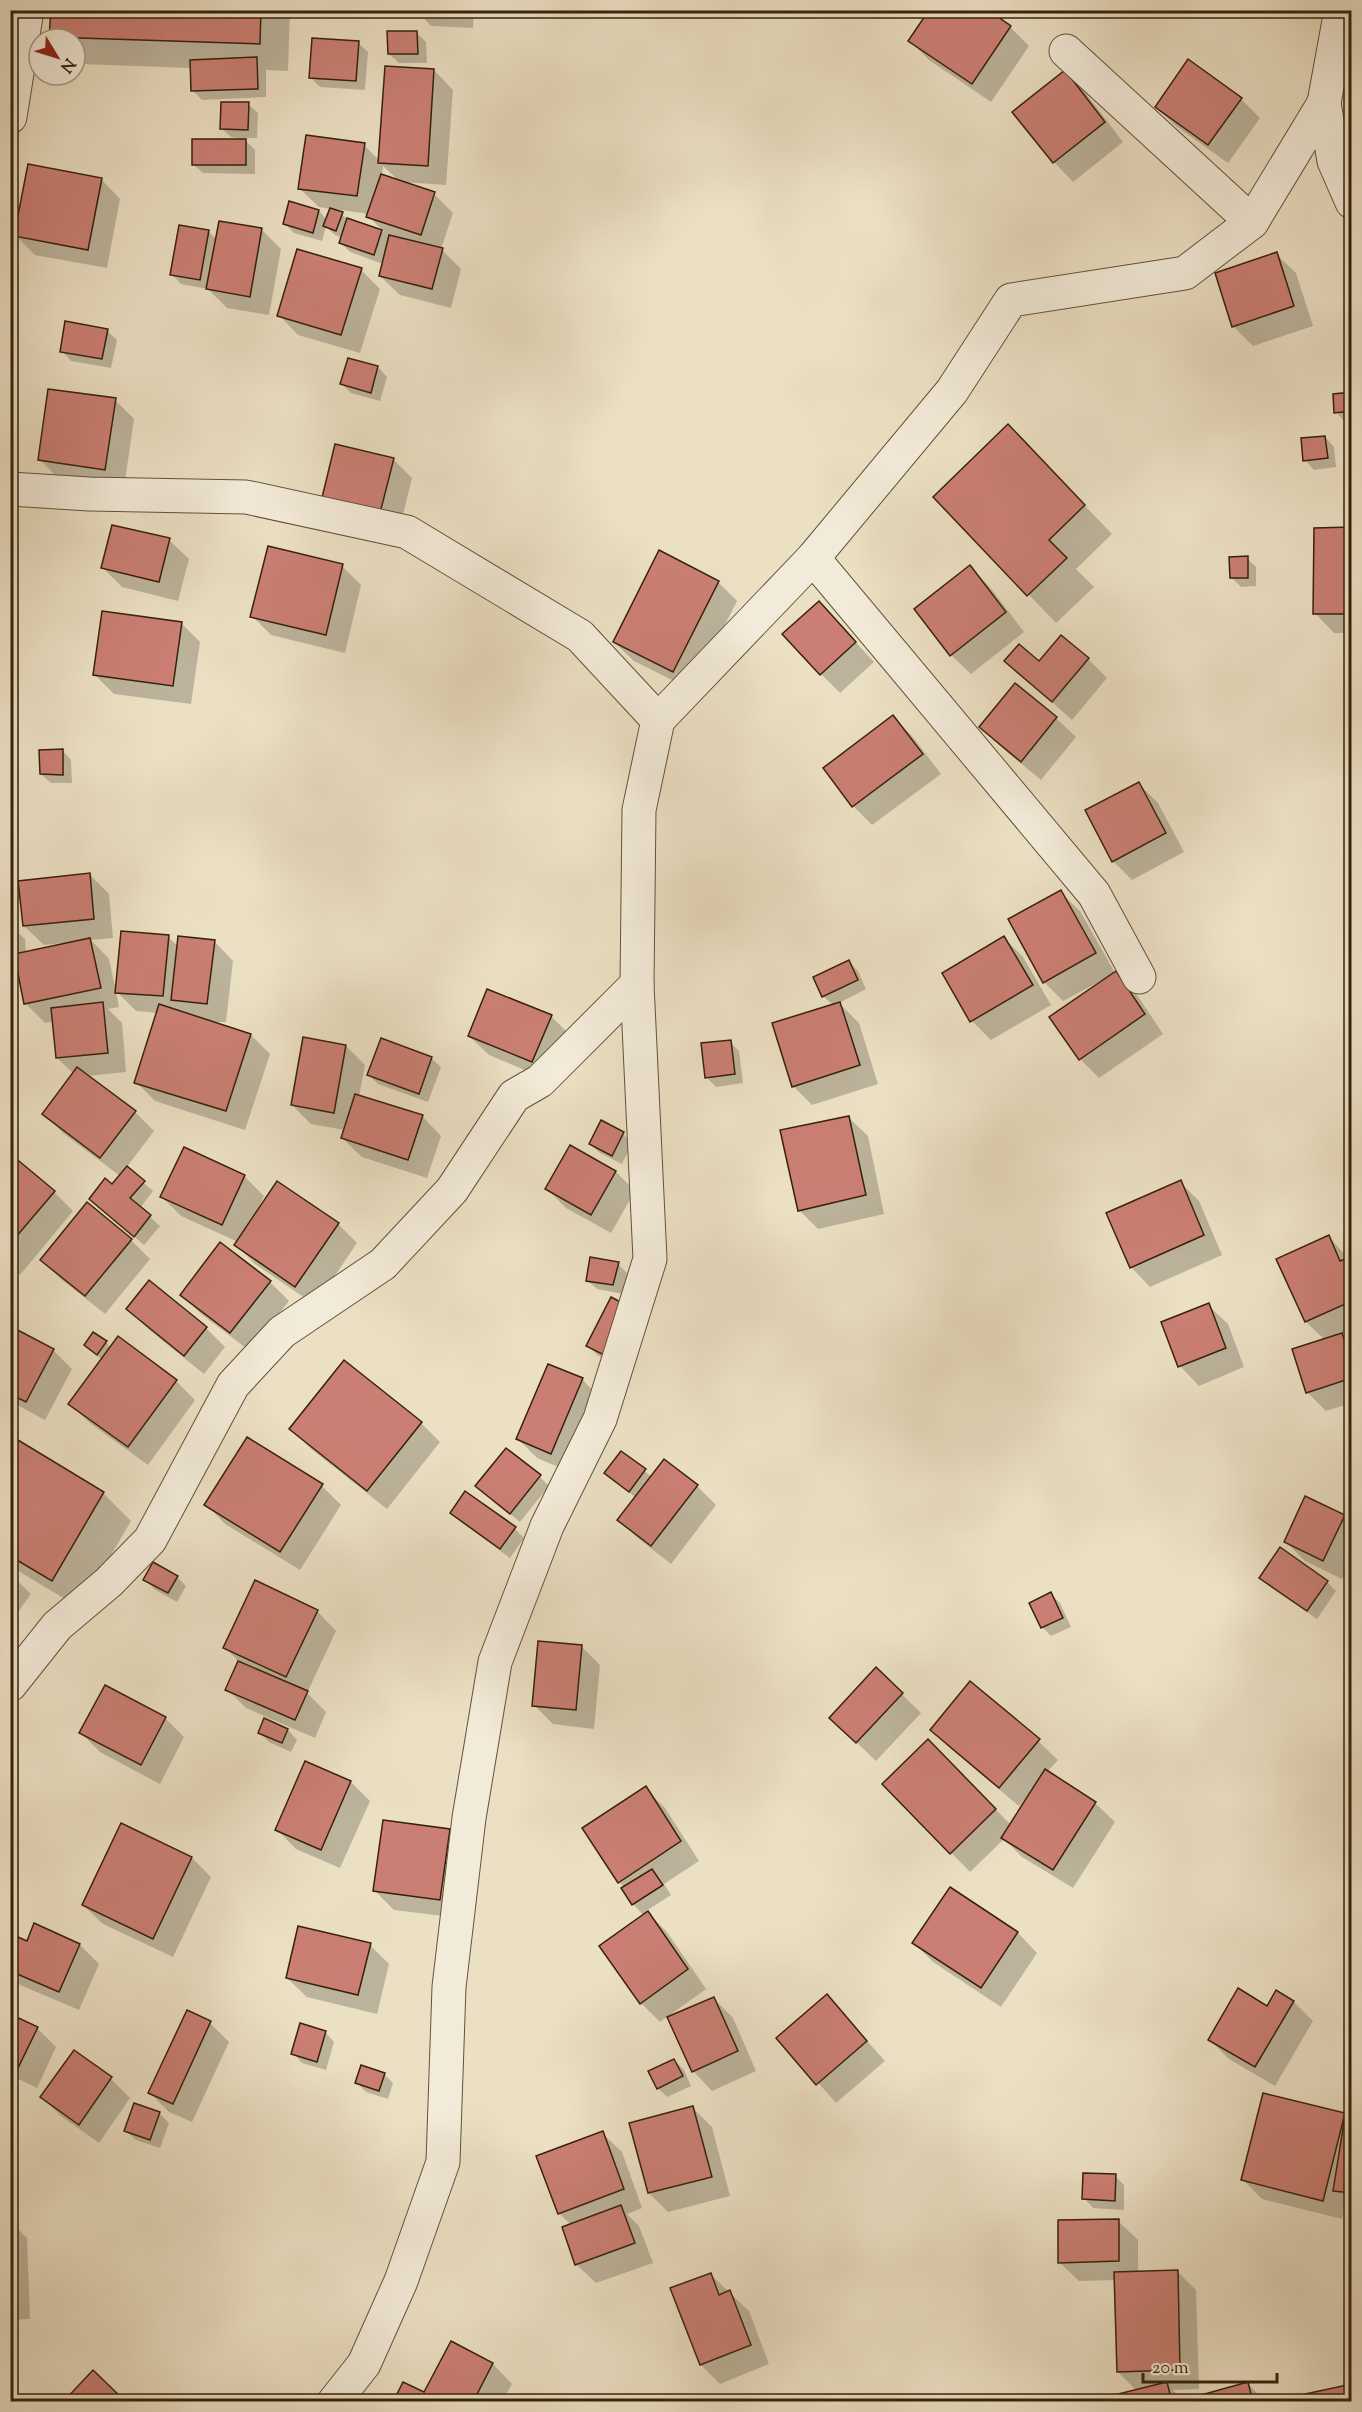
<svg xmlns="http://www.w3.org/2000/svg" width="1362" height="2412" font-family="'Sorts Mill Goudy',serif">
<rect width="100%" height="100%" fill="#ece0c4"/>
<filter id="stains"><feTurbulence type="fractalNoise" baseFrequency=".00333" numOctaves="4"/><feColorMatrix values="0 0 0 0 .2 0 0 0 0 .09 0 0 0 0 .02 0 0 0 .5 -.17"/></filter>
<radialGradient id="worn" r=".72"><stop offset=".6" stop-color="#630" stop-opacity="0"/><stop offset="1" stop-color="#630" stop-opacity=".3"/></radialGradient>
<!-- shadow -->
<g fill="#0003" fill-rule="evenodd">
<polygon points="52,10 290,10 288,71 266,70 266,97 202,100 193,91 192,68 79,64 75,60 75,39 54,39 51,36"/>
<polygon points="416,10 474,10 473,28 431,26"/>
<polygon points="1010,27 1029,46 991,102 929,60 910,41"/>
<polygon points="417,33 426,42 427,63 399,63 389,54"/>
<polygon points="358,43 368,52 365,90 320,87 311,78"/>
<path d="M434,70l19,20 -7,95 -44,-3 32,12 19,19 -12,36 20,20 -10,39 -51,-13 -20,-19 3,-12 -33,-12 -10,-10 2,-4 -7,-3 -9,-8 -4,14 -28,-8 -10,-10 35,-12 8,9 4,-11 -12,-2 -20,-19 65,-43 15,15zM383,166l16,15 -17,-5zM334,209l35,5 -1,2 16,16 -36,-13z"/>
<polygon points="1065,72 1084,91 1123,142 1073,182 1054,162 1014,112"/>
<polygon points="1241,99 1260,118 1228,163 1176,126 1156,107"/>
<polygon points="248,104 258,113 257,138 243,138 255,150 255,174 203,173 193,164 238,140 238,138 231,137 221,128"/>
<polygon points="101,179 120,199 107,268 35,255 15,235"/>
<polygon points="262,230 281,249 269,315 227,308 208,289 181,284 172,274 209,232 217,240"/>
<polygon points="1276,254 1296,273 1313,326 1253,346 1234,327 1217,274"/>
<polygon points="361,270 380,289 360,353 298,335 279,315"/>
<polygon points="107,331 117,340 111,368 71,361 62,351"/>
<polygon points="349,360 378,367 387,377 380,401 351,393 342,384"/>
<polygon points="1352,393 1352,421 1345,422 1336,412"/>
<polygon points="115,400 134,419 124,488 59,479 40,460"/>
<polygon points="1325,437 1334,447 1336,467 1314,470 1305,460"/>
<polygon points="1036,455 1112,534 1076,569 1094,587 1056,623 935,497"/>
<polygon points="393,459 412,478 397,539 341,525"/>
<polygon points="1352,529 1352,633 1334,633 1315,613"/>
<polygon points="169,540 189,559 178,601 122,587 103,568"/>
<polygon points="1247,558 1256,567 1256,586 1241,587 1231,577"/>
<polygon points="342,566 361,585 345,653 271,635 252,616"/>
<polygon points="970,567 989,586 1024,632 971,674 951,655 916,609"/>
<polygon points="718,582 737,601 692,690 634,661 614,642"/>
<polygon points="819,603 874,662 840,693 821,674"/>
<polygon points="181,623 200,642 191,704 114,694 95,675"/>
<polygon points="1088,659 1107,678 1072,720 1006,661 1039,663"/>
<polygon points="1016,685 1056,718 1076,737 1041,780 1000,746 981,727"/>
<polygon points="893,717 912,736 941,774 872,825 853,806"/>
<polygon points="62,750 71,760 72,783 51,783 41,774"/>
<polygon points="1138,783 1158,803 1184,852 1132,880 1113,861"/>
<polygon points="90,875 109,894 113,938 91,940 109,959 116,991 168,937 179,947 214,941 233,961 226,1022 212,1022 251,1035 270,1054 245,1130 155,1101 136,1082 158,1013 136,1011 116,991 119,1007 108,1009 122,1023 126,1072 87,1076 135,1112 154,1131 126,1168 153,1191 140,1208 160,1226 144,1245 91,1199 112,1186 120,1176 63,1133 44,1114 74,1074 57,1058 54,1021 45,1023 26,1004 16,956 10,957 10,930 15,930 25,939 26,953 64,945 63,943 44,945 24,926"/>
<polygon points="1060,892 1080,911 1115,973 1135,992 1163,1034 1099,1078 1080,1059 1103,982 1102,980 1063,1001 1044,982"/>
<polygon points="1004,938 1023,957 1051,1005 991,1040 972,1021"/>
<polygon points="849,962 858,971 866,989 839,1003 859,1023 878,1084 812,1105 793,1086 833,1005 823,996"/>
<polygon points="551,1016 570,1035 551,1081 489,1055 469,1036"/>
<polygon points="730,1042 739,1051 743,1083 716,1087 706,1077"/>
<polygon points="346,1046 365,1065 359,1097 422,1116 441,1136 427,1178 362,1157 342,1138 345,1130 311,1124 292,1105"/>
<polygon points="431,1058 441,1067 428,1102 378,1084 369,1075"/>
<polygon points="848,1117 868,1136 884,1214 818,1229 799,1210"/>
<polygon points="623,1134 632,1143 622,1164 600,1153 590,1144"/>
<polygon points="570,1147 616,1172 635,1191 611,1233 566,1208 547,1189"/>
<polygon points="184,1149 244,1176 264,1196 257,1211 258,1212 338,1224 357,1243 315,1305 255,1264 236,1245 238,1242 181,1216 162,1197"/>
<polygon points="10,1161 54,1192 73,1211 20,1275 10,1267"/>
<polygon points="1180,1182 1199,1201 1222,1255 1150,1287 1131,1267"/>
<polygon points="1329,1237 1349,1259 1352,1258 1352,1329 1341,1334 1352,1344 1352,1403 1326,1411 1307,1392 1325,1340 1306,1322"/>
<polygon points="131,1240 150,1259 105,1314 61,1279 42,1260"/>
<polygon points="618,1264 627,1273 623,1294 597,1289 587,1280"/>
<polygon points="270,1282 289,1301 250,1351 201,1314 182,1295"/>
<polygon points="611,1299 616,1364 597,1355 588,1345"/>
<polygon points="1208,1305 1228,1324 1244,1367 1199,1386 1180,1366 1163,1323"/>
<polygon points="128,1309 206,1328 225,1347 204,1374 148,1329"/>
<polygon points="10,1310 15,1315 10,1320"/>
<polygon points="10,1327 53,1350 72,1369 45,1420 10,1401"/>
<polygon points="106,1342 111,1348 176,1381 195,1400 148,1465 90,1423 70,1404 102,1360 86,1345"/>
<polygon points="582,1379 601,1399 570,1472 537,1458 518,1439"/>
<polygon points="421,1423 440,1442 387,1509 310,1448 291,1429"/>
<polygon points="621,1453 652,1477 697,1486 716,1505 671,1564 639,1539 619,1520 636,1498 606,1473"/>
<polygon points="10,1455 103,1493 131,1521 80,1608 10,1566"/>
<polygon points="540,1477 549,1486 520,1522 477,1486"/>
<polygon points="322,1486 341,1505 300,1570 225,1524 206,1504"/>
<polygon points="452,1513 515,1529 524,1538 510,1558 461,1522"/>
<polygon points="1344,1517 1352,1524 1352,1560 1342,1579 1305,1561 1285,1541"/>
<polygon points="10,1574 31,1594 10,1623"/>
<polygon points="177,1577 186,1586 177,1602 154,1589 145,1579"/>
<polygon points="1261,1578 1327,1582 1336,1591 1317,1619 1270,1587"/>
<polygon points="1051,1594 1060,1603 1071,1627 1051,1636 1042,1627"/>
<polygon points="317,1611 336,1631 307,1693 326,1712 315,1738 246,1708 227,1689 239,1662 225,1647"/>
<polygon points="581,1646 600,1665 594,1729 553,1724 534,1705"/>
<polygon points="876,1669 921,1713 876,1761 831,1718"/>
<polygon points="165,1718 184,1737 160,1784 100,1752 81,1733"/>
<polygon points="265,1720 288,1730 297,1740 291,1752 269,1742 260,1733"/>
<polygon points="932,1730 1038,1741 1058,1760 1047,1772 1095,1803 1115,1822 1073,1888 1022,1857 1004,1839 970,1872 884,1784 928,1741 1011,1825 1027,1799 1026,1798 1019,1806 951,1749"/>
<polygon points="306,1763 351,1782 370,1801 340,1868 296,1849 277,1830"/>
<polygon points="645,1788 665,1808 699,1861 664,1884 671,1895 646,1911 667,1932 706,1989 660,2022 641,2003 644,1916 633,1904 625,1888 619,1882"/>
<polygon points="449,1830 469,1850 459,1918 394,1910 375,1891"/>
<polygon points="192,1858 211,1877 173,1957 103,1924 83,1905"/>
<polygon points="950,1889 1018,1933 1037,1953 1001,2007 933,1962 914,1943"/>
<polygon points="35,1925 80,1945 99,1964 79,2010 18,1984 10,1976 12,1936 27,1943"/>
<polygon points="370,1945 389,1964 377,2014 307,1997 287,1978"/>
<polygon points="827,1996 885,2061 836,2103 779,2038"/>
<polygon points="714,1999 733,2018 756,2071 712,2091 693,2071"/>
<polygon points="1294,2002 1313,2021 1275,2086 1229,2059 1210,2040"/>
<polygon points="10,2015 37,2028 56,2047 37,2088 10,2075"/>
<polygon points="210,2023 229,2042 192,2122 169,2112 150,2093"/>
<polygon points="325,2032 334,2042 326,2070 302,2063 293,2053"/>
<polygon points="74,2052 111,2079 130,2098 99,2143 61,2116 42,2097"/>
<polygon points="674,2060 684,2070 691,2086 667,2097 658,2088"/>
<polygon points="384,2074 393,2083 388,2099 366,2092 357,2083"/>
<polygon points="693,2108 712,2127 730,2196 668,2212 649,2193"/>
<polygon points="159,2113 169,2123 160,2148 136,2140 126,2131"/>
<polygon points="1344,2115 1352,2122 1352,2207 1346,2201 1342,2219 1262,2199 1243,2180"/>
<polygon points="602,2133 622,2152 642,2208 627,2214 639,2226 653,2263 596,2283 576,2264 571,2225 559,2213"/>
<polygon points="1115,2176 1124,2185 1124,2210 1093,2208 1084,2198"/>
<polygon points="1118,2221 1138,2240 1138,2272 1177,2271 1196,2290 1199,2389 1173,2390 1185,2402 1117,2402 1137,2391 1118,2372 1116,2280 1079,2281 1059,2262"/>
<polygon points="10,2222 27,2238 30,2319 10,2320"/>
<polygon points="710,2274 749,2311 769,2364 720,2384 701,2365 672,2289"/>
<polygon points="452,2343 493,2364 512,2384 502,2402 395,2402 425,2394"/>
<polygon points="1248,2384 1266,2402 1193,2402"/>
</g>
<!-- building -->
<g fill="#cb7f74" stroke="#37210a" stroke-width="1.5">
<polygon points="51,10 261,10 260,44 49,37"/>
<polygon points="929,10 988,10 1011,26 972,84 908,41"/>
<polygon points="387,31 417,31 418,54 388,54"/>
<polygon points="312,38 359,41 356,81 309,78"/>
<polygon points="257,57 258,89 191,91 190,60"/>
<polygon points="1188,59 1242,98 1208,145 1155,107"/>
<polygon points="385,66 434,69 428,166 378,163"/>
<polygon points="1065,70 1105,122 1053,163 1012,112"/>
<polygon points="221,102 249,102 248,130 220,129"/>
<polygon points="306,135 365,143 357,196 298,189"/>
<rect x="192" y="139" width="54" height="26"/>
<polygon points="28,164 102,178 88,250 14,236"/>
<polygon points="381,174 435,192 421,235 366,217"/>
<polygon points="289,201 319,210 313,233 283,224"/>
<polygon points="330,208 343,212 336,231 323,226"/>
<polygon points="347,218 382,230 374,255 339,243"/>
<polygon points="219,221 262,228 250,297 206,289"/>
<polygon points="179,225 209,230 200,280 170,275"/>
<polygon points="389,235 443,248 432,289 379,276"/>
<polygon points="297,249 362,268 341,335 277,316"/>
<polygon points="1277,252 1294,306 1232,327 1215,273"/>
<polygon points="65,321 108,329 102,359 60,352"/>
<polygon points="348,358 378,366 371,393 340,384"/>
<polygon points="48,389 116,398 105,470 38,460"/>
<polygon points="1352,392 1352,411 1334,413 1333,394"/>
<polygon points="1008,424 1085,505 1049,540 1067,558 1027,596 933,497"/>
<polygon points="1325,436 1328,458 1303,461 1301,438"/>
<polygon points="335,444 394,458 378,521 320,506"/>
<polygon points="112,525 170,538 159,582 101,568"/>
<polygon points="1352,527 1352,614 1313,614 1314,528"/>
<polygon points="268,546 343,564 326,635 250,617"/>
<polygon points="659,550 719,581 673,672 613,642"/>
<polygon points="1248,556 1248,578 1230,578 1229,557"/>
<polygon points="970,565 1006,612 950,656 914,609"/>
<polygon points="819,601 856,642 820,675 782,634"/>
<polygon points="102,611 182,622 173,686 93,675"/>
<polygon points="1061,635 1089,658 1052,702 1004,661 1019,644 1039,661"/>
<polygon points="1015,683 1057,717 1021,762 979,727"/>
<polygon points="893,715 923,754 852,807 823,768"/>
<polygon points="63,749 63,775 40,774 39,750"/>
<polygon points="1139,782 1166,833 1112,862 1085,810"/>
<polygon points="90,873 94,919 23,926 18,881"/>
<polygon points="1061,890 1096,953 1043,983 1008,919"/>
<polygon points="16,928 17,946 10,947 10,929"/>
<polygon points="121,931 169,935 163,996 115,993"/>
<polygon points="178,936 215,940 207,1004 171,1000"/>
<polygon points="1004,936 1033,985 970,1022 942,973"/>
<polygon points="90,938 101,988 24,1004 14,954"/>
<polygon points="849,960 858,980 822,997 813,977"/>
<polygon points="1116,971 1145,1014 1079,1060 1049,1017"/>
<polygon points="487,989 552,1015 532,1062 468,1036"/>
<polygon points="103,1002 108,1053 56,1058 51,1008"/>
<polygon points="840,1002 860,1065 792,1087 772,1023"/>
<polygon points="159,1004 251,1034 226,1111 134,1083"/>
<polygon points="303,1037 346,1045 334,1113 291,1105"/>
<polygon points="381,1038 432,1057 419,1094 367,1075"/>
<polygon points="731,1040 735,1074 705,1078 701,1043"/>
<polygon points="77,1067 136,1111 100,1158 42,1114"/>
<polygon points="355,1094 423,1115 408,1160 341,1138"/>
<polygon points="849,1116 866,1195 798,1211 780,1130"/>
<polygon points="601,1120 624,1132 612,1156 589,1144"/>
<polygon points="570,1145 616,1171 591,1215 545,1189"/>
<polygon points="184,1147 245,1175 222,1225 160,1197"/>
<polygon points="13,1156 55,1191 10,1244 10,1159"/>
<polygon points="127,1166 145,1181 130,1198 151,1215 134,1237 89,1199 105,1178 112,1184"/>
<polygon points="1181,1180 1204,1235 1130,1268 1106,1213"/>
<polygon points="277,1181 339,1223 295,1287 234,1245"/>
<polygon points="87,1202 132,1239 85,1296 40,1260"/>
<polygon points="1329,1235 1340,1261 1352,1256 1352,1301 1305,1322 1276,1259"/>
<polygon points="220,1242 271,1281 230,1333 180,1295"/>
<polygon points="590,1257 619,1262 613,1285 586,1281"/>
<polygon points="149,1280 207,1327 184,1356 126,1309"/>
<polygon points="611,1297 630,1307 606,1356 586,1346"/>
<polygon points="1209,1303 1226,1348 1178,1367 1161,1322"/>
<polygon points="10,1326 54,1349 26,1402 10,1394"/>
<polygon points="93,1332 107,1341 97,1355 84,1345"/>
<polygon points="1342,1333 1352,1363 1352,1378 1306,1393 1292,1349"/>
<polygon points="118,1336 177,1380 128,1447 68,1404"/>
<polygon points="344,1360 422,1422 367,1491 289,1429"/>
<polygon points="548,1364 583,1378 551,1454 516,1439"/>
<polygon points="247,1437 323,1484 280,1552 204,1505"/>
<polygon points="18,1440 104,1492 52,1581 10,1556 10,1452"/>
<polygon points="506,1448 541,1475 510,1514 475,1486"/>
<polygon points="621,1451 646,1469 629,1492 604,1473"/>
<polygon points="664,1459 698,1485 651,1546 617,1520"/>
<polygon points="465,1491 516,1527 500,1549 450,1513"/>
<polygon points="1305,1496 1345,1515 1323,1561 1284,1542"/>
<polygon points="1280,1547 1328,1581 1307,1611 1259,1578"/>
<polygon points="153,1562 178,1576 168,1593 143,1580"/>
<polygon points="255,1580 318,1610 286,1677 223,1648"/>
<polygon points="1051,1592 1063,1618 1041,1628 1029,1603"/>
<polygon points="538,1641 582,1645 576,1710 532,1706"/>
<polygon points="238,1661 308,1691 295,1720 225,1690"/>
<polygon points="876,1667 903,1693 856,1743 829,1718"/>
<polygon points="970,1681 1040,1739 999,1788 930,1730"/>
<polygon points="105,1685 166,1717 141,1765 79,1733"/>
<polygon points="264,1718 288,1729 282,1743 258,1733"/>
<polygon points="928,1739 996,1809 950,1854 882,1784"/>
<polygon points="305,1761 351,1781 321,1850 275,1830"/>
<polygon points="1045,1769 1096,1802 1053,1870 1001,1838"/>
<polygon points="646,1786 681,1841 618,1883 582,1828"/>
<polygon points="383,1820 450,1829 440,1900 373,1891"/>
<polygon points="121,1823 192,1857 153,1939 82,1905"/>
<polygon points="652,1869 663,1885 632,1905 621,1888"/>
<polygon points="950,1887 1018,1932 981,1988 912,1943"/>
<polygon points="648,1911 688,1969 640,2004 599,1946"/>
<polygon points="34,1923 80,1944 59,1992 10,1971 11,1934 27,1941"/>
<polygon points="298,1926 371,1943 358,1995 286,1978"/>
<polygon points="1238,1988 1267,2006 1276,1990 1294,2001 1255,2067 1208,2040"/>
<polygon points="827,1994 867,2041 816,2085 776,2038"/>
<polygon points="714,1997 738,2051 692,2072 667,2017"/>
<polygon points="187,2010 211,2021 173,2104 148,2093"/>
<polygon points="10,2014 38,2027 17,2070 10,2067"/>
<polygon points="300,2023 326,2031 317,2062 291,2054"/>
<polygon points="74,2050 112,2077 79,2125 40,2097"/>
<polygon points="674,2059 683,2076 657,2089 648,2071"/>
<polygon points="361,2065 385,2073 379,2091 355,2083"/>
<polygon points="1263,2093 1345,2113 1323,2201 1241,2180"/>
<polygon points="134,2103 160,2112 150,2140 124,2131"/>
<polygon points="693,2106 712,2177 648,2193 629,2123"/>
<polygon points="1344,2122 1352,2123 1352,2193 1333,2191"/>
<polygon points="603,2131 624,2189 558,2214 536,2156"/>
<polygon points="1083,2173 1116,2174 1115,2201 1082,2199"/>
<polygon points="621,2205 635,2243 575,2265 562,2227"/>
<polygon points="1119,2219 1119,2261 1058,2263 1058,2220"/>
<polygon points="1178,2270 1180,2370 1117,2372 1114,2272"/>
<polygon points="711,2273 719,2295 730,2290 751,2345 700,2365 670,2288"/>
<polygon points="451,2341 493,2363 473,2402 393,2402 403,2382 424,2392"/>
<polygon points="93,2370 126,2402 63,2402"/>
<polygon points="1167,2382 1172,2402 1115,2402 1114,2395"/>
<polygon points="1248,2382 1253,2402 1191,2402 1190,2398"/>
<polygon points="1352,2384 1352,2402 1292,2402 1291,2397"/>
</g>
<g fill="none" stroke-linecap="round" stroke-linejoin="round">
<!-- minor casing -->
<g stroke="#645138" stroke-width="35">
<g id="minor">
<polyline points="1341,10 1324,103 1334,161 1352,202"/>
<polyline points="1066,51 1252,222"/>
<polyline points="10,117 27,10"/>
<polyline points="10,489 89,494 246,497 407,532 580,636 658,720 639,810 637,984 650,1259 600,1419 547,1526 495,1662 469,1818 449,1987 443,2162 401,2281 364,2364 334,2402"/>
<polyline points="813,558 1094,894 1139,977"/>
<polyline points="658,720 813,558 952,391 1011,300 1185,273 1252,222 1324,103"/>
<polyline points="10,1685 57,1626 109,1582 150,1540 233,1385 282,1332 383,1264 452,1190 514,1096 540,1081 637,984"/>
</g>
</g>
<!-- minor -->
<use href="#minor" stroke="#f3ebd9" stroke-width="33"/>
</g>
<!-- margin -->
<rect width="1362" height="2412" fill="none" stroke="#ece0c4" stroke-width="36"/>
<rect x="12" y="12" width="1338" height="2388" fill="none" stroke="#37210a" stroke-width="3"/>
<rect x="18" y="18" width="1326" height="2376" fill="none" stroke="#37210a" stroke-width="1.5"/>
<!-- north arrow -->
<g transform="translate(57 57) rotate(128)"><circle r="28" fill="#f3ebd9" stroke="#a89a86" stroke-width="1.5"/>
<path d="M0-4.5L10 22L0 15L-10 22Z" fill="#8f2418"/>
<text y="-9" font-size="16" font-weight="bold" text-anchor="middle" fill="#37210a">N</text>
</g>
<!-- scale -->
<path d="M1143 2373v9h134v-9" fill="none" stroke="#37210a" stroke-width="3"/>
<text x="1152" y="2373" font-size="18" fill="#37210a" stroke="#f3ebd9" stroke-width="4.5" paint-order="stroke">20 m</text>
<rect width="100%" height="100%" filter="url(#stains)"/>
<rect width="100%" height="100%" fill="url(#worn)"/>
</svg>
